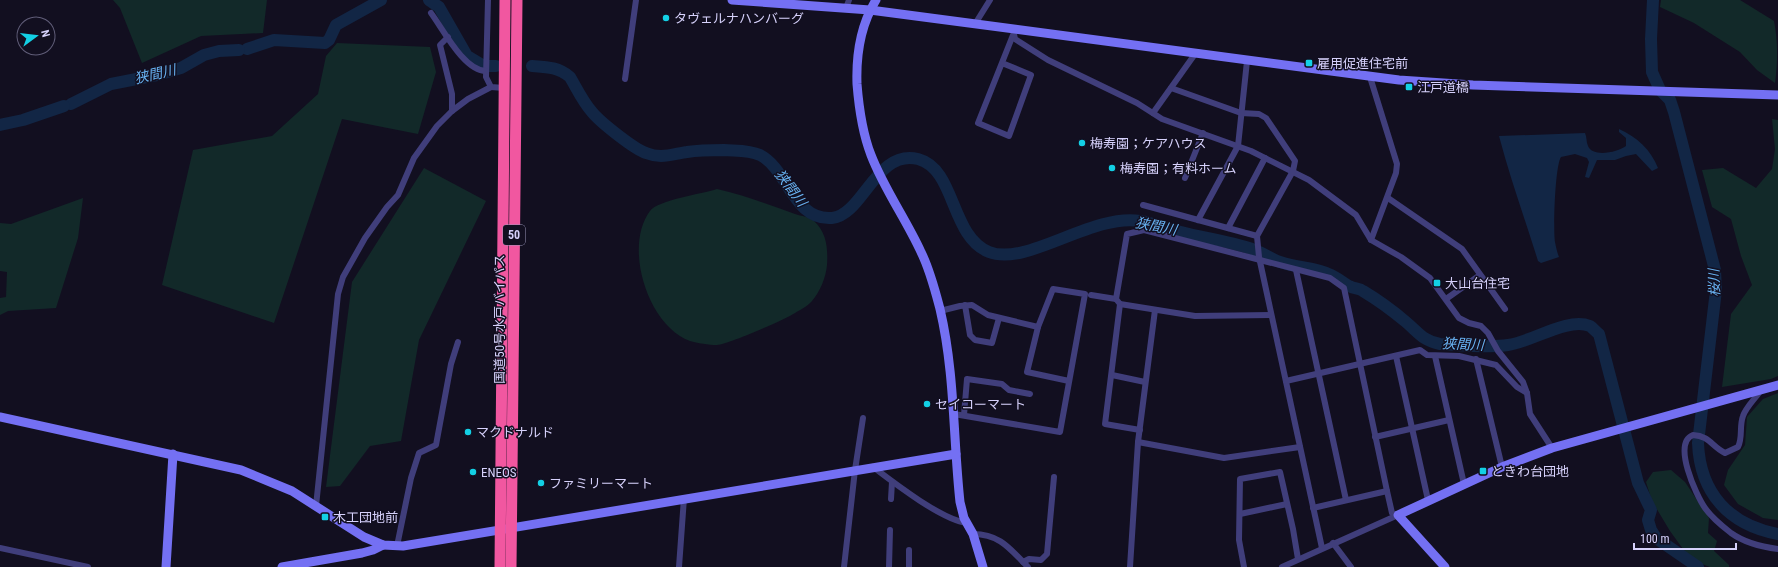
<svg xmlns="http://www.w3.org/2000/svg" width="1778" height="567" font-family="'Roboto Condensed','Noto Sans JP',sans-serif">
<rect width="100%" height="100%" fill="#120f20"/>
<!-- green -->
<g fill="#122929">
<polygon points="113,0 267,0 263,33 201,36 142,63 120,8"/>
<path d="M1661,0h79l34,21c4,20 4,41 1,62l-18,-13 -17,-18 -46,-29 -34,-16z"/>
<polygon points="337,43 430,47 436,72 418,134 342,119 274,323 162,285 193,150 272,136 318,94 326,56"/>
<polygon points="1772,119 1778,120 1778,376 1771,379 1722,387 1731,314 1752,285 1741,256 1731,219 1712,207 1702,170 1723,168 1756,188 1772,169 1775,149"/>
<polygon points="424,168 486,201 419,340 401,441 370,446 340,486 326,487 352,282"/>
<path d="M717,189c27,6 52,16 78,25 6,2 15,3 19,7 13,12 14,28 13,44 -1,12 -7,27 -15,36 -4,5 -12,9 -17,12 -11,7 -66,31 -78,32 -8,0 -20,-2 -27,-4 -42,-15 -67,-94 -40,-130 8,-11 52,-17 67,-22z"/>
<polygon points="83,198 78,238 56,308 8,311 0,315 0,298 6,297 7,272 0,271 0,223 11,224"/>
<polygon points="1778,393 1778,520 1763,518 1738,504 1724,485 1728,470 1745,445 1747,417 1763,399"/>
<polygon points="1671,470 1685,482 1709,518 1708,533 1717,541 1714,551 1729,565 1729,567 1710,567 1691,560 1670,531 1652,501 1646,482 1653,472"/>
</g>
<!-- water -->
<path fill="#122645" d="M1619,129c18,8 32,21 39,39l-6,3 -16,-17 -10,2 -11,4h-18l-8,18 -4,-1 4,-15 -2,-4 -12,-4 -14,3c-6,9 -8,72 -6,85 1,5 2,10 4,15l-18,6 -3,-2c-13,-42 -28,-83 -39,-125l86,-3c2,4 1,9 3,13 5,12 30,6 38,0v-8l-7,-6z"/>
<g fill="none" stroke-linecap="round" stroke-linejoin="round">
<!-- river -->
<g stroke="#122645" stroke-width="12">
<polyline points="429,0 439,7 467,56 482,65"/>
<path d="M1653,0l-2,39 1,33 8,18 10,10 4,12 41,158 1,20 -18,153c2,50 31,82 80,91"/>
<polyline points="247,49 274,40 325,43 329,40 336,25 381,0"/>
<polyline points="488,66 496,66"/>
<path d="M532,66c15,1 26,1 38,11 7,12 13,25 22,35 8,10 42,37 54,41 5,2 10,3 15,3 9,0 18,-3 26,-4 13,-2 25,-2 37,-2 12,1 25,0 36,5 28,14 33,66 72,63 31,-3 44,-69 86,-59 38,10 32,77 71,93 38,15 103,-39 151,-31 14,2 27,8 41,11 23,6 48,9 71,17 10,3 19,10 28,13 17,6 36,5 51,13 7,3 12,8 18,11 5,3 10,2 14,5 15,9 30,20 43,31 12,10 17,19 34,22 21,1 48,4 68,1 24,-3 59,-28 82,-19 3,2 6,6 9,8l39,149 13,27 -3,10 3,10 5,8 42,29"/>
<polyline points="71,104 111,84 157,75 181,68 204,55 219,51 239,50"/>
<polyline points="0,125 23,120 64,106"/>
</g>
<!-- street -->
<g stroke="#403e7b" stroke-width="6">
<polyline points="488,0 486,77 491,87 504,88"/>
<polyline points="846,8 849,0"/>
<path d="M431,13c12,16 33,58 55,58"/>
<polyline points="975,24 990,0"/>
<polyline points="1013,29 1015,39 1048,60 1137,103 1162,119 1251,151 1309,180 1356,215 1371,240 1401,257 1430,278 1459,318 1469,323 1481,326 1488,333 1498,351 1523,382 1527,393 1530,414 1552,448"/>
<polyline points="448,37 440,45 452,94 452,111"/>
<polyline points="1002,63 1031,75 1009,136 978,123 1013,35"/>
<polyline points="1370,77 1397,164 1396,173 1371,240"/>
<polyline points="625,79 636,0"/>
<polyline points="1171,88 1241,113 1259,114 1266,118 1295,161 1293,171 1257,236 1259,257 1322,548"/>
<polyline points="1153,113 1195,54"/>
<polyline points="1185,178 1203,133"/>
<polyline points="1388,198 1462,249 1505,309"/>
<polyline points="1143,205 1257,236"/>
<polyline points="1198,220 1238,146 1247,61"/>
<polyline points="1228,228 1265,158"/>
<polyline points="1296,270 1346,500"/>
<polyline points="1091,295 1116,299"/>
<polyline points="1446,299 1480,275"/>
<polyline points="1120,304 1195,316 1271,315"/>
<polyline points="965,305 970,335 975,340 992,343 999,318"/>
<polyline points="940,311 960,306 972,305 988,315 1038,327"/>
<polyline points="1396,356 1428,500"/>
<polyline points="1435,356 1464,484"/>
<polyline points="1476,359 1502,467"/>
<polyline points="1112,375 1145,382"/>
<polyline points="1286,381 1420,350 1427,355 1459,356 1496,365 1517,387 1527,393"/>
<path d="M1761,390c-6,9 -15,17 -18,26 -4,11 0,21 -5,31l-13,6c-14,-7 -15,-17 -32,-18 -21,8 3,60 12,73 7,10 17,18 26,25 14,10 31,14 47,16"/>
<polyline points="954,414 1060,432 1085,294 1053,289 1038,327 1027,372 1069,381"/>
<polyline points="964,415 967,379 1002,384 1009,390 1030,394"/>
<polyline points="1140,430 1105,424 1120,304 1116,299 1127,234 1144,230 1330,278 1344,288 1387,491 1392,513 1398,515"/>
<polyline points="1375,437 1449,420"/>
<polyline points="1138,442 1224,458 1300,447"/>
<path d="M873,467c21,16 69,53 94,56"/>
<polyline points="891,499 892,482"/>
<polyline points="316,506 338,294 343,277 365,238 387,207 398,195 414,158 437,126 452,111 468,99 491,87"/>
<polyline points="1313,508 1387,491"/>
<polyline points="1240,514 1287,504"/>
<path d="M973,534c27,0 37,15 55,33"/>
<polyline points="1333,543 1351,567"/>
<polyline points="397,546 411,478 419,453 436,445 451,364 458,342"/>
<polyline points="0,548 88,567"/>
<polyline points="1023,562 1029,559 1041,560 1047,554 1054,477"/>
<polyline points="679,567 684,498"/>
<polyline points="844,567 855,470 863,418"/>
<polyline points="889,567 890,530"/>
<polyline points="909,567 909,550"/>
<polyline points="1130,567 1138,442 1155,310"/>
<polyline points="1244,567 1239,540 1240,479 1280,472 1293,529 1298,559"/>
<polyline points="1282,567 1398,515"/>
</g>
<!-- secondary -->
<g stroke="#7470f3" stroke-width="9">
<polyline points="732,0 870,10 1399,80 1473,85 1778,95"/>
<path d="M876,0c-16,26 -20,54 -19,84 2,25 5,48 14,71 13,34 35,64 50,97 9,18 14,38 19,57 15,64 13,129 20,193l4,16 9,16 10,33"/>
<polyline points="0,417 241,470 292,491 364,537 383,545 403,546 956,454"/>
<polyline points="166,567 173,454"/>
<polyline points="282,567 362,553 373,550 383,545"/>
<polyline points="1445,567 1398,515 1502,467 1552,448 1778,385"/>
</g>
<!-- highway -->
<g stroke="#f157a0" stroke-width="11">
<polyline points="500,567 505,0"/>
<polyline points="511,567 517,0"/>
</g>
</g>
<!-- markers -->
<g fill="#13d0e5" stroke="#120f20" stroke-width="1.5">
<circle cx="666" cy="18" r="4"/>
<rect x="1305" y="59" width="8" height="8" rx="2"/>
<rect x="1405" y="83" width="8" height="8" rx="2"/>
<circle cx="1082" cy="143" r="4"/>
<circle cx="1112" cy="168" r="4"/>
<rect x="1433" y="279" width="8" height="8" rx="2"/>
<circle cx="927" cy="404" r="4"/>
<circle cx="468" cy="432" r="4"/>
<rect x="1479" y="467" width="8" height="8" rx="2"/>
<circle cx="473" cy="472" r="4"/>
<circle cx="541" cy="483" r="4"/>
<rect x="321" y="513" width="8" height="8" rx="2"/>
</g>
<g text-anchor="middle" stroke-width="3" stroke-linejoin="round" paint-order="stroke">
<!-- shield labels -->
<rect fill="#120f20" stroke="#9b97b9" stroke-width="1" x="503" y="225" width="22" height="20" rx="3"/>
<g font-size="12" font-weight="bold" fill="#d6d1fb">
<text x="514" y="239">50</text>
</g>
<!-- poi labels -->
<g font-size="13" fill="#d6d1fb" stroke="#120f20" text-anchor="start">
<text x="674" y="23">タヴェルナハンバーグ</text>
<text x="1317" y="68">雇用促進住宅前</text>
<text x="1417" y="92">江戸道橋</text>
<text x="1090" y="148">梅寿園；ケアハウス</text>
<text x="1120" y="173">梅寿園；有料ホーム</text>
<text x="1445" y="288">大山台住宅</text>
<text x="935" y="409">セイコーマート</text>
<text x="476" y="437">マクドナルド</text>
<text x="1491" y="476">ときわ台団地</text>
<text x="481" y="477">ENEOS</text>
<text x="549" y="488">ファミリーマート</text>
<text x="333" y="522">木工団地前</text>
</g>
<!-- street labels -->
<g font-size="13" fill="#d6d1fb" stroke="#120f20">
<text transform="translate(499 319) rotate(-90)" y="5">国道50号水戸バイパス</text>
</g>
<!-- water labels -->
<g font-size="14" font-style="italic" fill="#68b2f2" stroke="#120f20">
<text transform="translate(155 74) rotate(-13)" y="5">狭間川</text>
<text transform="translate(791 188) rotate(53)" y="5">狭間川</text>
<text transform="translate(1156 226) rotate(11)" y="5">狭間川</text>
<text transform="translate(1714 283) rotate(-92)" y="5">桜川</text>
<text transform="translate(1463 344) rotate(3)" y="5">狭間川</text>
</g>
</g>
<!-- north arrow -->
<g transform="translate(36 36) rotate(75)"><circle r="19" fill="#120f20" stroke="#605d78"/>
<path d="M0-3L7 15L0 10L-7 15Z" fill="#13d0e5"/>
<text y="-6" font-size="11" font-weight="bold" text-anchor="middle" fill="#d6d1fb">N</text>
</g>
<!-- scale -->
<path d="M1634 543v6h102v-6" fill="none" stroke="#d6d1fb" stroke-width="2"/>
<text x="1640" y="543" font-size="12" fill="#d6d1fb" stroke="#120f20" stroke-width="3" paint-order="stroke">100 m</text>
</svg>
